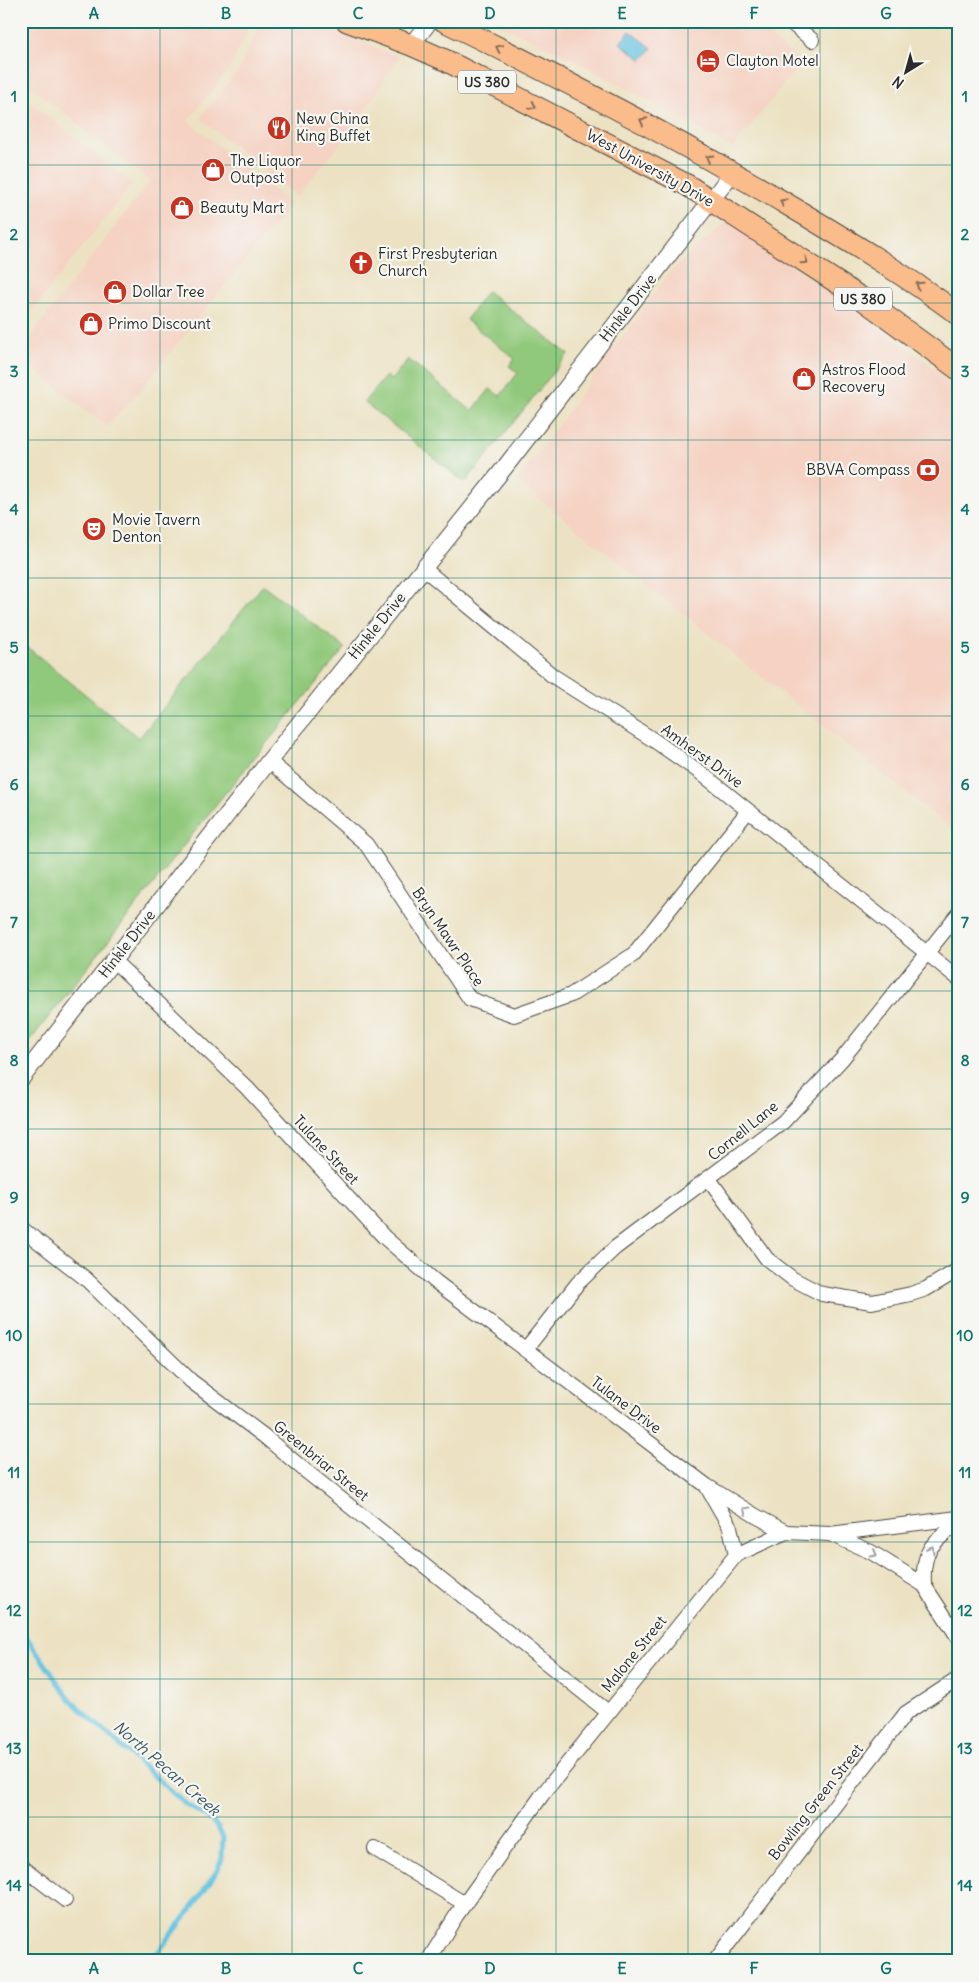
<svg xmlns="http://www.w3.org/2000/svg" width="979" height="1982" font-family="Delius,sans-serif">
<rect width="100%" height="100%" fill="#f6f6f2"/>
<filter id="ink" filterUnits="userSpaceOnUse"><feTurbulence type="fractalNoise" baseFrequency=".02" numOctaves="2"/><feDisplacementMap in="SourceGraphic" scale="10" xChannelSelector="R" yChannelSelector="G"/><feConvolveMatrix kernelMatrix="1 2 1 2 8 2 1 2 1" color-interpolation-filters="sRGB"/></filter>
<filter id="wash" filterUnits="userSpaceOnUse"><feTurbulence type="fractalNoise" baseFrequency=".0096" numOctaves="4" result="noise"/><feDisplacementMap in="SourceGraphic" scale="20" xChannelSelector="R" yChannelSelector="G"/><feGaussianBlur stdDeviation="1.12" result="paint"/><feColorMatrix in="noise" values="0 0 0 0 0 0 0 0 0 0 0 0 0 0 0 0 0 1.4 0 .05"/><feComposite in="paint" operator="in"/></filter>
<g filter="url(#wash)">
<rect width="100%" height="100%" fill="#ece2c3"/>
<!-- built -->
<g fill="#f5d2c2">
<polygon points="21,21 252,21 231,66 188,121 291,204 139,391 107,427 21,359 21,349 150,181 21,79"/>
<polygon points="262,21 313,21 399,57 355,126 297,197 200,118 238,70"/>
<polygon points="492,21 751,21 802,62 733,148 575,60"/>
<polygon points="21,95 132,184 21,325"/>
<polygon points="727,221 851,306 958,386 958,834 517,481 670,272"/>
<polygon points="21,381 34,391 21,407"/>
</g>
<!-- green -->
<g fill="#91c97c" stroke="#5e7a54">
<polygon points="487,291 568,354 465,483 364,402 386,376 391,380 408,359 472,411 490,389 500,396 518,373 509,366 515,359 466,320"/>
<polygon points="263,585 345,648 218,802 21,1052 21,642 139,738"/>
</g>
<!-- water -->
<polygon fill="#63c3e1" stroke="#477786" points="630,31 652,48 642,60 620,43"/>
<g fill="none" stroke-linecap="round" stroke-linejoin="round">
<!-- stream -->
<polyline stroke="#63c3e1" stroke-width="5" points="21,1629 65,1693 80,1709 184,1803 211,1820 218,1828 223,1837 222,1859 217,1871 187,1915 151,1961"/>
</g>
</g>
<g filter="url(#ink)">
<g fill="none" stroke-linecap="round" stroke-linejoin="round">
<!-- minor casing -->
<g stroke="#484642" stroke-width="16">
<g id="minor">
<polyline points="789,21 812,40"/>
<polyline points="423,568 553,676 652,739 701,773 958,978"/>
<polyline points="269,761 366,844 470,999 514,1015 571,995 633,955 748,811"/>
<polyline points="114,961 247,1088 384,1237 436,1282 707,1486 756,1516 786,1532"/>
<polyline points="709,1179 767,1259 793,1279 822,1294 872,1302 911,1294 926,1289 958,1270"/>
<polyline points="21,1228 86,1279 191,1381 264,1436 302,1468 608,1712"/>
<polyline points="525,1350 578,1283 615,1248 783,1122 842,1059 958,914"/>
<polyline points="708,1489 730,1527 736,1555"/>
<polyline points="830,1534 871,1552 924,1585 958,1637"/>
<path d="M924,1585c-2,-33 7,-43 34,-61"/>
<polyline points="375,1849 465,1904"/>
<polyline points="21,1866 65,1900"/>
<polyline points="428,1961 456,1916 542,1795 736,1555 786,1532 830,1534 958,1518"/>
<polyline points="715,1961 906,1713 958,1679"/>
</g>
</g>
<!-- tertiary casing -->
<g stroke="#484642" stroke-width="18">
<g id="tertiary">
<polyline points="411,45 430,21"/>
<polyline points="21,1079 269,761 505,467 733,172"/>
</g>
</g>
<!-- primary casing -->
<g stroke="#484642" stroke-width="23">
<g id="primary">
<polyline points="347,21 411,45 445,60 687,185 861,298 958,369"/>
<path d="M444,21c118,57 233,118 346,185 57,34 114,68 168,108"/>
</g>
</g>
<!-- minor -->
<use href="#minor" stroke="#fff" stroke-width="14"/>
<!-- tertiary -->
<use href="#tertiary" stroke="#fff" stroke-width="16"/>
<!-- primary -->
<use href="#primary" stroke="#fabc8b" stroke-width="21"/>
</g>
<!-- one-way arrows -->
<defs><path id="oneway-chevron" d="M-2-3.5L2.5 0L-2 3.5" fill="none" stroke-width="1.6" stroke-linecap="round" stroke-linejoin="round" transform="scale(1.25)"/></defs>
<g stroke="#886c56">
<use href="#oneway-chevron" transform="translate(499 48) rotate(-154)"/>
<use href="#oneway-chevron" transform="translate(533 106) rotate(27)"/>
<use href="#oneway-chevron" transform="translate(643 121) rotate(-152)"/>
<use href="#oneway-chevron" transform="translate(709 158) rotate(-150)"/>
<use href="#oneway-chevron" transform="translate(783 202) rotate(-149)"/>
<use href="#oneway-chevron" transform="translate(805 261) rotate(34)"/>
<use href="#oneway-chevron" transform="translate(919 285) rotate(-145)"/>
</g>
<g stroke="#a0a0a0">
<use href="#oneway-chevron" transform="translate(746 1510) rotate(-149)"/>
<use href="#oneway-chevron" transform="translate(931 1549) rotate(-59)"/>
<use href="#oneway-chevron" transform="translate(874 1554) rotate(30)"/>
</g>
</g>
<!-- grid -->
<path fill="none" stroke="#0f766e" stroke-width="1" stroke-opacity="0.55" d="M160,21v1940M292,21v1940M424,21v1940M556,21v1940M688,21v1940M820,21v1940M21,165h937M21,303h937M21,440h937M21,578h937M21,716h937M21,853h937M21,991h937M21,1129h937M21,1266h937M21,1404h937M21,1542h937M21,1679h937M21,1817h937"/>
<!-- icons -->
<defs>
<g id="hotel-disc" transform="scale(1.25)"><circle r="9.5" fill="#c8321e" stroke="#f6f6f2"/><path d="M-6-4.5h1.5V1H6V5H4.5V3h-9V5H-6ZM-4 0a1.8 1.8 0 1 1 3.6 0ZM.5 0V-2.5h3Q6-2.5 6 0Z" fill="#fff"/></g>
<g id="restaurant-disc" transform="scale(1.25)"><circle r="9.5" fill="#c8321e" stroke="#f6f6f2"/><path d="M-5-6h1v4h1v-4h1v4h1v-4h1v5L-1.5 .5V6h-2V.5L-5-1ZM5-6V6H3V1.5H1.5Q1.5-4 5-6Z" fill="#fff"/></g>
<g id="shop-disc" transform="scale(1.25)"><circle r="9.5" fill="#c8321e" stroke="#f6f6f2"/><path d="M-5-2.5h2.3a2.7 3.5 0 0 1 5.4 0H5L5.5 6h-11ZM-1.5-2.5h3a1.5 2.3 0 0 0-3 0Z" fill="#fff"/></g>
<g id="church-disc" transform="scale(1.25)"><circle r="9.5" fill="#c8321e" stroke="#f6f6f2"/><path d="M-1.2-6h2.4v3.5h3.3v2.4h-3.3V6h-2.4V-.1h-3.3v-2.4h3.3Z" fill="#fff"/></g>
<g id="bank-disc" transform="scale(1.25)"><circle r="9.5" fill="#c8321e" stroke="#f6f6f2"/><path d="M-6-4H6V4H-6ZM0-2.3a2.3 2.3 0 1 0 0 4.6a2.3 2.3 0 1 0 0-4.6Z" fill="#fff"/></g>
<g id="theatre-disc" transform="scale(1.25)"><circle r="9.5" fill="#c8321e" stroke="#f6f6f2"/><path d="M-5-5.5Q0-4 5-5.5V0Q5 5 0 6Q-5 5-5 0ZM-3.3-2.5H-1v1.5H-3.3ZM1-2.5H3.3v1.5H1ZM-2.8 1Q0 5.5 2.8 1Z" fill="#fff"/></g>
</defs>
<g fill-rule="evenodd">
<use href="#hotel-disc" x="708" y="61"/>
<use href="#restaurant-disc" x="279" y="128"/>
<use href="#shop-disc" x="213" y="170"/>
<use href="#shop-disc" x="182" y="208"/>
<use href="#church-disc" x="361" y="263"/>
<use href="#shop-disc" x="115" y="292"/>
<use href="#shop-disc" x="91" y="324"/>
<use href="#shop-disc" x="804" y="379"/>
<use href="#bank-disc" x="928" y="470"/>
<use href="#theatre-disc" x="94" y="529"/>
</g>
<g text-anchor="middle" stroke-width="4.5" stroke-linejoin="round" paint-order="stroke">
<!-- shield labels -->
<g fill="#f6f6f2" stroke="#686867" stroke-width="1">
<rect x="458" y="70.5" width="58" height="23" rx="4"/>
<rect x="834" y="287.5" width="58" height="23" rx="4"/>
</g>
<g font-size="14" font-weight="bold" fill="#2b2b2b">
<text x="487" y="87">US 380</text>
<text x="863" y="304">US 380</text>
</g>
<!-- poi labels -->
<g font-size="15" fill="#2b2b2b" stroke="#f6f6f2" text-anchor="start">
<text x="726" y="66">Clayton Motel</text>
<text x="296" y="124">New China<tspan x="296" dy="17">King Buffet</tspan></text>
<text x="230" y="166">The Liquor<tspan x="230" dy="17">Outpost</tspan></text>
<text x="200" y="213">Beauty Mart</text>
<text x="378" y="259">First Presbyterian<tspan x="378" dy="17">Church</tspan></text>
<text x="132" y="297">Dollar Tree</text>
<text x="108" y="329">Primo Discount</text>
<text x="822" y="375">Astros Flood<tspan x="822" dy="17">Recovery</tspan></text>
<text x="910" y="475" text-anchor="end">BBVA Compass</text>
<text x="112" y="525">Movie Tavern<tspan x="112" dy="17">Denton</tspan></text>
</g>
<!-- street labels -->
<g font-size="15" fill="#2b2b2b" stroke="#f6f6f2">
<text transform="translate(650 168) rotate(29)" y="5">West University Drive</text>
<text transform="translate(628 308) rotate(-52)" y="5">Hinkle Drive</text>
<text transform="translate(377 626) rotate(-51)" y="5">Hinkle Drive</text>
<text transform="translate(702 756) rotate(36)" y="5">Amherst Drive</text>
<text transform="translate(448 937) rotate(56)" y="5">Bryn Mawr Place</text>
<text transform="translate(127 944) rotate(-52)" y="5">Hinkle Drive</text>
<text transform="translate(743 1131) rotate(-39)" y="5">Cornell Lane</text>
<text transform="translate(326 1150) rotate(47)" y="5">Tulane Street</text>
<text transform="translate(626 1405) rotate(37)" y="5">Tulane Drive</text>
<text transform="translate(321 1461) rotate(39)" y="5">Greenbriar Street</text>
<text transform="translate(634 1654) rotate(-51)" y="5">Malone Street</text>
<text transform="translate(816 1802) rotate(-52)" y="5">Bowling Green Street</text>
</g>
<!-- water labels -->
<g font-size="16" font-style="italic" fill="#3c5962" stroke="#f6f6f2">
<text transform="translate(167 1768) rotate(41)" y="6">North Pecan Creek</text>
</g>
</g>
<!-- margin -->
<rect width="979" height="1982" fill="none" stroke="#f6f6f2" stroke-width="55"/>
<!-- north arrow -->
<g transform="translate(906 72) rotate(217)" stroke="#f6f6f2" stroke-width="4" paint-order="stroke">
<path d="M0-4L9 19L0 12L-9 19Z" fill="#2b2b2b"/>
<text y="-8" font-size="14" font-weight="bold" text-anchor="middle" fill="#2b2b2b">N</text>
</g>
<rect x="28" y="28" width="924" height="1926" fill="none" stroke="#0f766e" stroke-width="2"/>
<g font-size="16" text-anchor="middle" font-weight="bold" fill="#0f766e">
<text x="94" y="19">A</text>
<text x="226" y="19">B</text>
<text x="358" y="19">C</text>
<text x="490" y="19">D</text>
<text x="622" y="19">E</text>
<text x="754" y="19">F</text>
<text x="886" y="19">G</text>
<text x="14" y="102">1</text>
<text x="965" y="102">1</text>
<text x="14" y="240">2</text>
<text x="965" y="240">2</text>
<text x="14" y="377">3</text>
<text x="965" y="377">3</text>
<text x="14" y="515">4</text>
<text x="965" y="515">4</text>
<text x="14" y="653">5</text>
<text x="965" y="653">5</text>
<text x="14" y="790">6</text>
<text x="965" y="790">6</text>
<text x="14" y="928">7</text>
<text x="965" y="928">7</text>
<text x="14" y="1066">8</text>
<text x="965" y="1066">8</text>
<text x="14" y="1203">9</text>
<text x="965" y="1203">9</text>
<text x="14" y="1341">10</text>
<text x="965" y="1341">10</text>
<text x="14" y="1478">11</text>
<text x="965" y="1478">11</text>
<text x="14" y="1616">12</text>
<text x="965" y="1616">12</text>
<text x="14" y="1754">13</text>
<text x="965" y="1754">13</text>
<text x="14" y="1891">14</text>
<text x="965" y="1891">14</text>
<text x="94" y="1974">A</text>
<text x="226" y="1974">B</text>
<text x="358" y="1974">C</text>
<text x="490" y="1974">D</text>
<text x="622" y="1974">E</text>
<text x="754" y="1974">F</text>
<text x="886" y="1974">G</text>
</g>
</svg>
